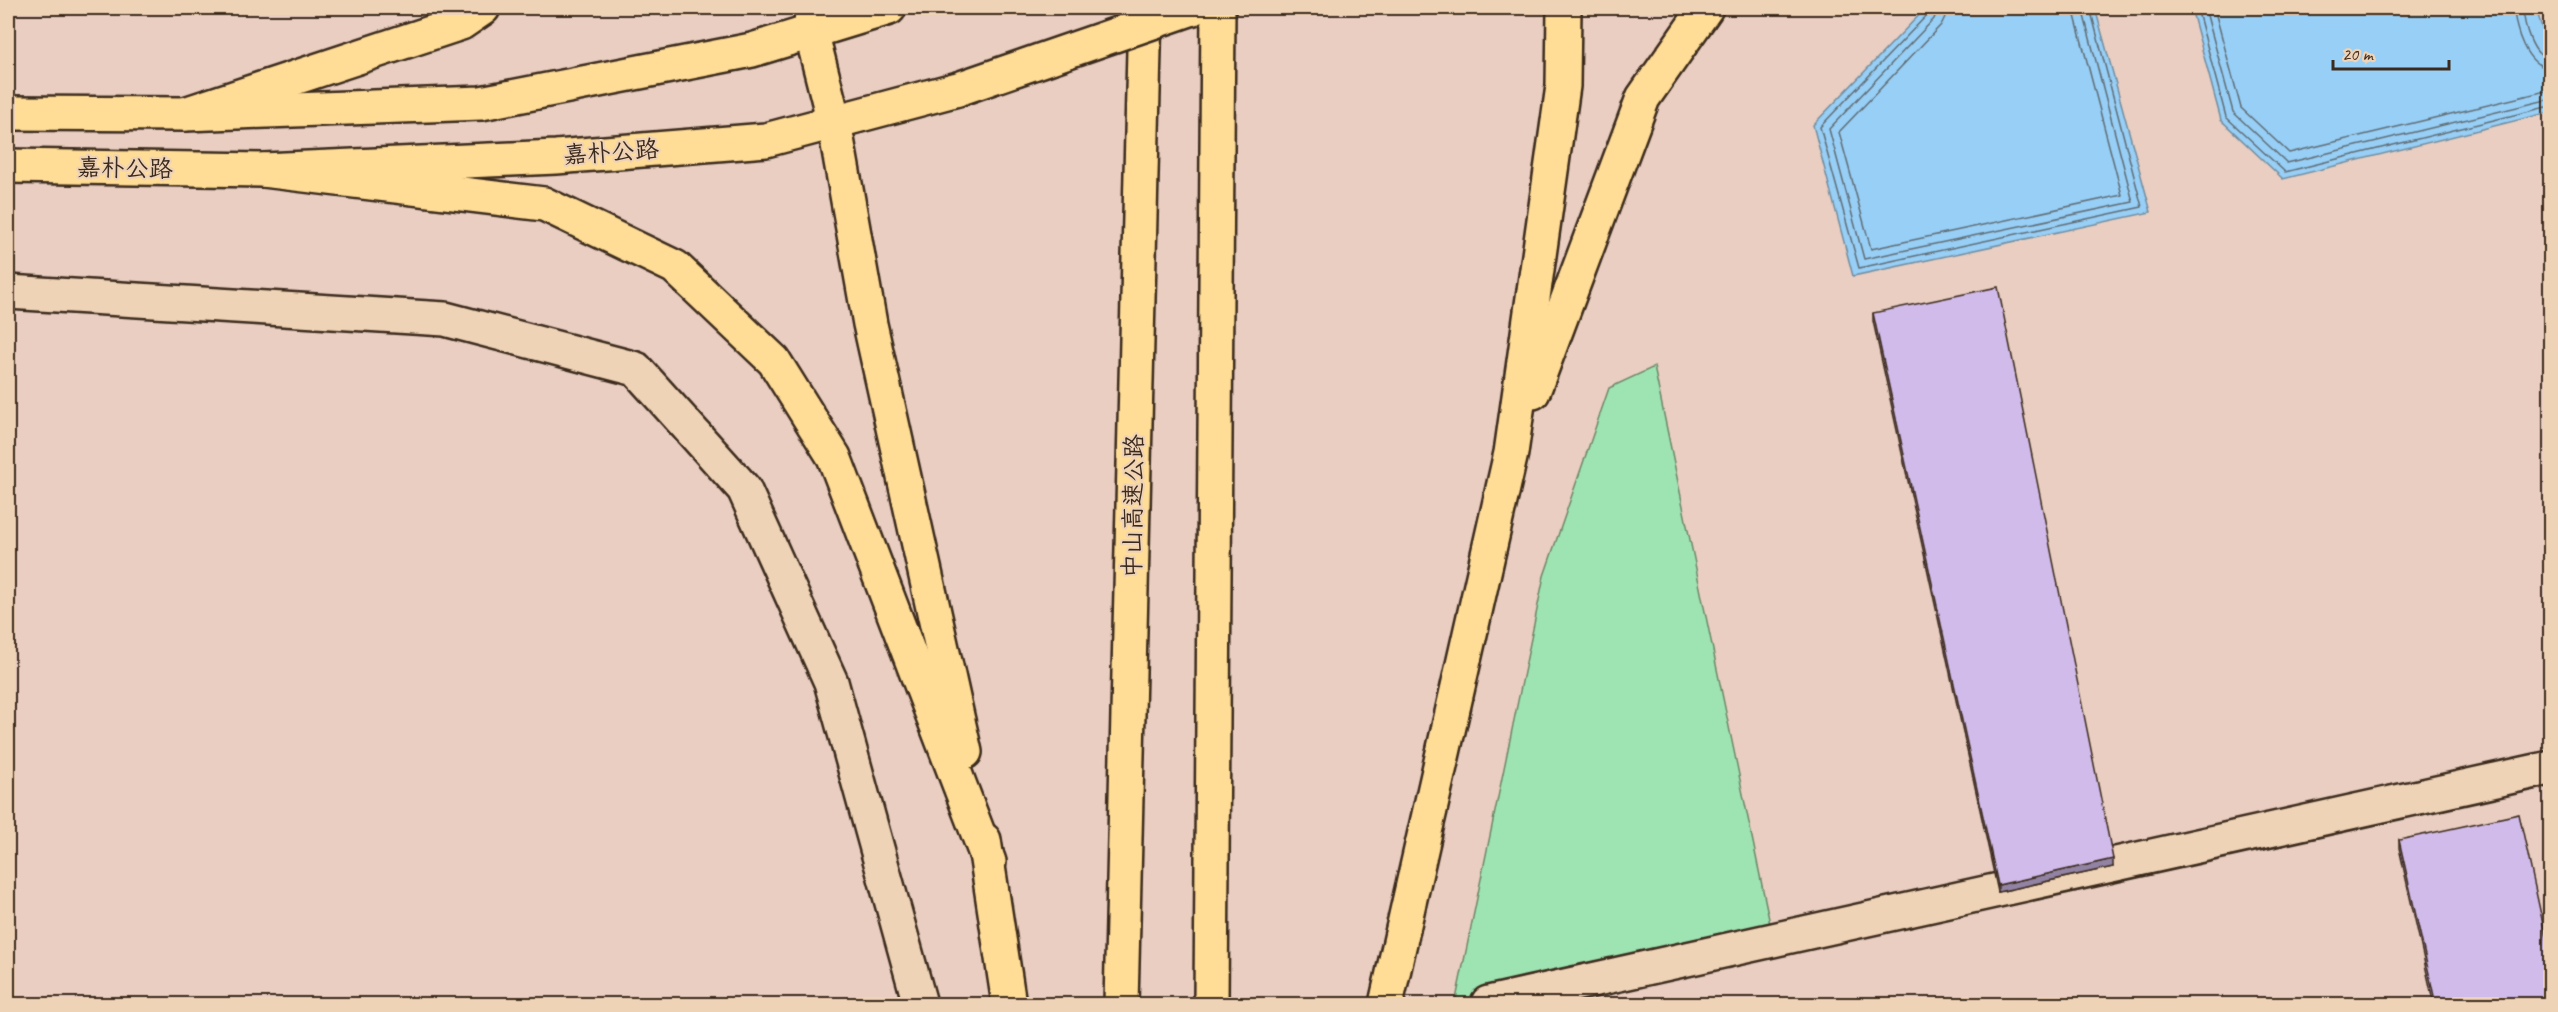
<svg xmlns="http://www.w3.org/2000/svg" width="2558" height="1012" font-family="Caveat,'LXGW WenKai TC',sans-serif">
<rect width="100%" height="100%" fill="#e9cec1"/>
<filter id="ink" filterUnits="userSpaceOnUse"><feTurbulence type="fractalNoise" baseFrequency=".0167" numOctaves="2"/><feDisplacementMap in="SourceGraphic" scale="12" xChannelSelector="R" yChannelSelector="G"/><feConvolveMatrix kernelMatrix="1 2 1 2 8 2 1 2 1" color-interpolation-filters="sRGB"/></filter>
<g filter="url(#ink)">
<!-- green -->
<polygon fill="#9ee4b2" stroke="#6c8768" stroke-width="1.5" points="1654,367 1774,943 1506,1004 1455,1004 1544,576 1609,388"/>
<!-- water -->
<g fill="#97cff6" stroke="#728da0" stroke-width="1.5">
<polygon points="1926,8 2095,8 2151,212 1853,276 1813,125"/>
<polygon points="2191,8 2536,8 2550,55 2550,112 2283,179 2221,120"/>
</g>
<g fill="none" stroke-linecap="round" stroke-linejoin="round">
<!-- shore -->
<g stroke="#606c74" stroke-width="1.5">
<polyline points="1930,8 1928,14 1820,127 1859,268 2142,207 2090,8"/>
<polyline points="1938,8 1934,19 1829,129 1864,259 2133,202 2082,8"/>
<polyline points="1947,8 1945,17 1941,25 1839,132 1871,249 2122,195 2073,8"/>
<polyline points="2197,8 2226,117 2285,172 2550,106"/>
<polyline points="2205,8 2233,112 2287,163 2550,99"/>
<polyline points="2214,8 2241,108 2289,153 2550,90"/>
<path d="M2514,8c1,21 12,59 36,60"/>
<path d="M2523,8c1,16 9,50 27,51"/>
</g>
<!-- minor casing -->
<g stroke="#3b2a1e" stroke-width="38">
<g id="minor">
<polyline points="8,292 445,319 636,369 744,489 831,682 920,1004"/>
<polyline points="1488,1003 2550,768"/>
</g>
</g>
<!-- major casing -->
<g stroke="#3b2a1e" stroke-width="38">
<g id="major">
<polyline points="8,113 185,114 481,103 752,50 889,8"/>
<polyline points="8,166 263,170 556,157 766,140 958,89"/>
</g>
</g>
<!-- highway casing -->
<g stroke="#3b2a1e" stroke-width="38">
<g id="highway">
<polyline points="812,8 811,31 834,122 870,324 965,752"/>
<polyline points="185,114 461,23 483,8"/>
<polyline points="263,170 544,204 675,267 774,361 834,457 989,862"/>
<polyline points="1533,392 1643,98 1706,8"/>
<polyline points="984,840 1009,1004"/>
<polyline points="1121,1004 1145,8"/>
<polyline points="1211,1004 1218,8"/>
<polyline points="1386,1004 1511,453 1563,86 1564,8"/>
</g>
</g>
<!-- minor -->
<use href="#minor" stroke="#efd3b6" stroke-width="33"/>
<!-- major -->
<use href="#major" stroke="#ffdd96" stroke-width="33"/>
<!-- highway -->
<use href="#highway" stroke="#ffdd96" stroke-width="33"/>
<!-- major-bridge casing -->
<g stroke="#3b2a1e" stroke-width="38" stroke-linecap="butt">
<polyline id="major-bridge" points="958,89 1193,8"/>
</g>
<!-- major-bridge -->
<use href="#major-bridge" stroke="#ffdd96" stroke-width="33"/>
</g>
<!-- wall -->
<g fill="#b3a1ca" stroke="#3b2a1e" stroke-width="1.5">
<polygon points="1873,313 2113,867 1998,892 1873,321"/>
<polygon points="2399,840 2550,1005 2434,1005 2399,848"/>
</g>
<!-- shaded-wall -->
<polygon fill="#9283a4" stroke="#3b2a1e" stroke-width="1.5" points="2113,859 2113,867 1998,892 1998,885"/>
<!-- building -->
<g fill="#d0bbeb" stroke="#3b2a1e" stroke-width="1.5">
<polygon points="1998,287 2113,859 1998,885 1873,313"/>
<polygon points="2519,814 2550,956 2550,1005 2436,1005 2399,840"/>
</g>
</g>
<g text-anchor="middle" stroke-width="4.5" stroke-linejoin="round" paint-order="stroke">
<!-- street labels -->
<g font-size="24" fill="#3b2a1e" stroke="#efd3b6">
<text transform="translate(611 152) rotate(-4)" y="8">嘉朴公路</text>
<text transform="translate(125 168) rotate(1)" y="8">嘉朴公路</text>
<text transform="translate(1133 506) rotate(-89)" y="8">中山高速公路</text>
</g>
</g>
<!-- margin -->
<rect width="2558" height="1012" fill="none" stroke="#efd3b6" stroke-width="30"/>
<rect x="15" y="15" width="2528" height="982" fill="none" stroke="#3b2a1e" stroke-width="2" filter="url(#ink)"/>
<!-- scale -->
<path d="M2333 60v9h116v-9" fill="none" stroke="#3b2a1e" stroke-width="3"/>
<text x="2342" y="60" font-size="18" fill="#3b2a1e" stroke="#efd3b6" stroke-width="4.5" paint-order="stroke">20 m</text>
</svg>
